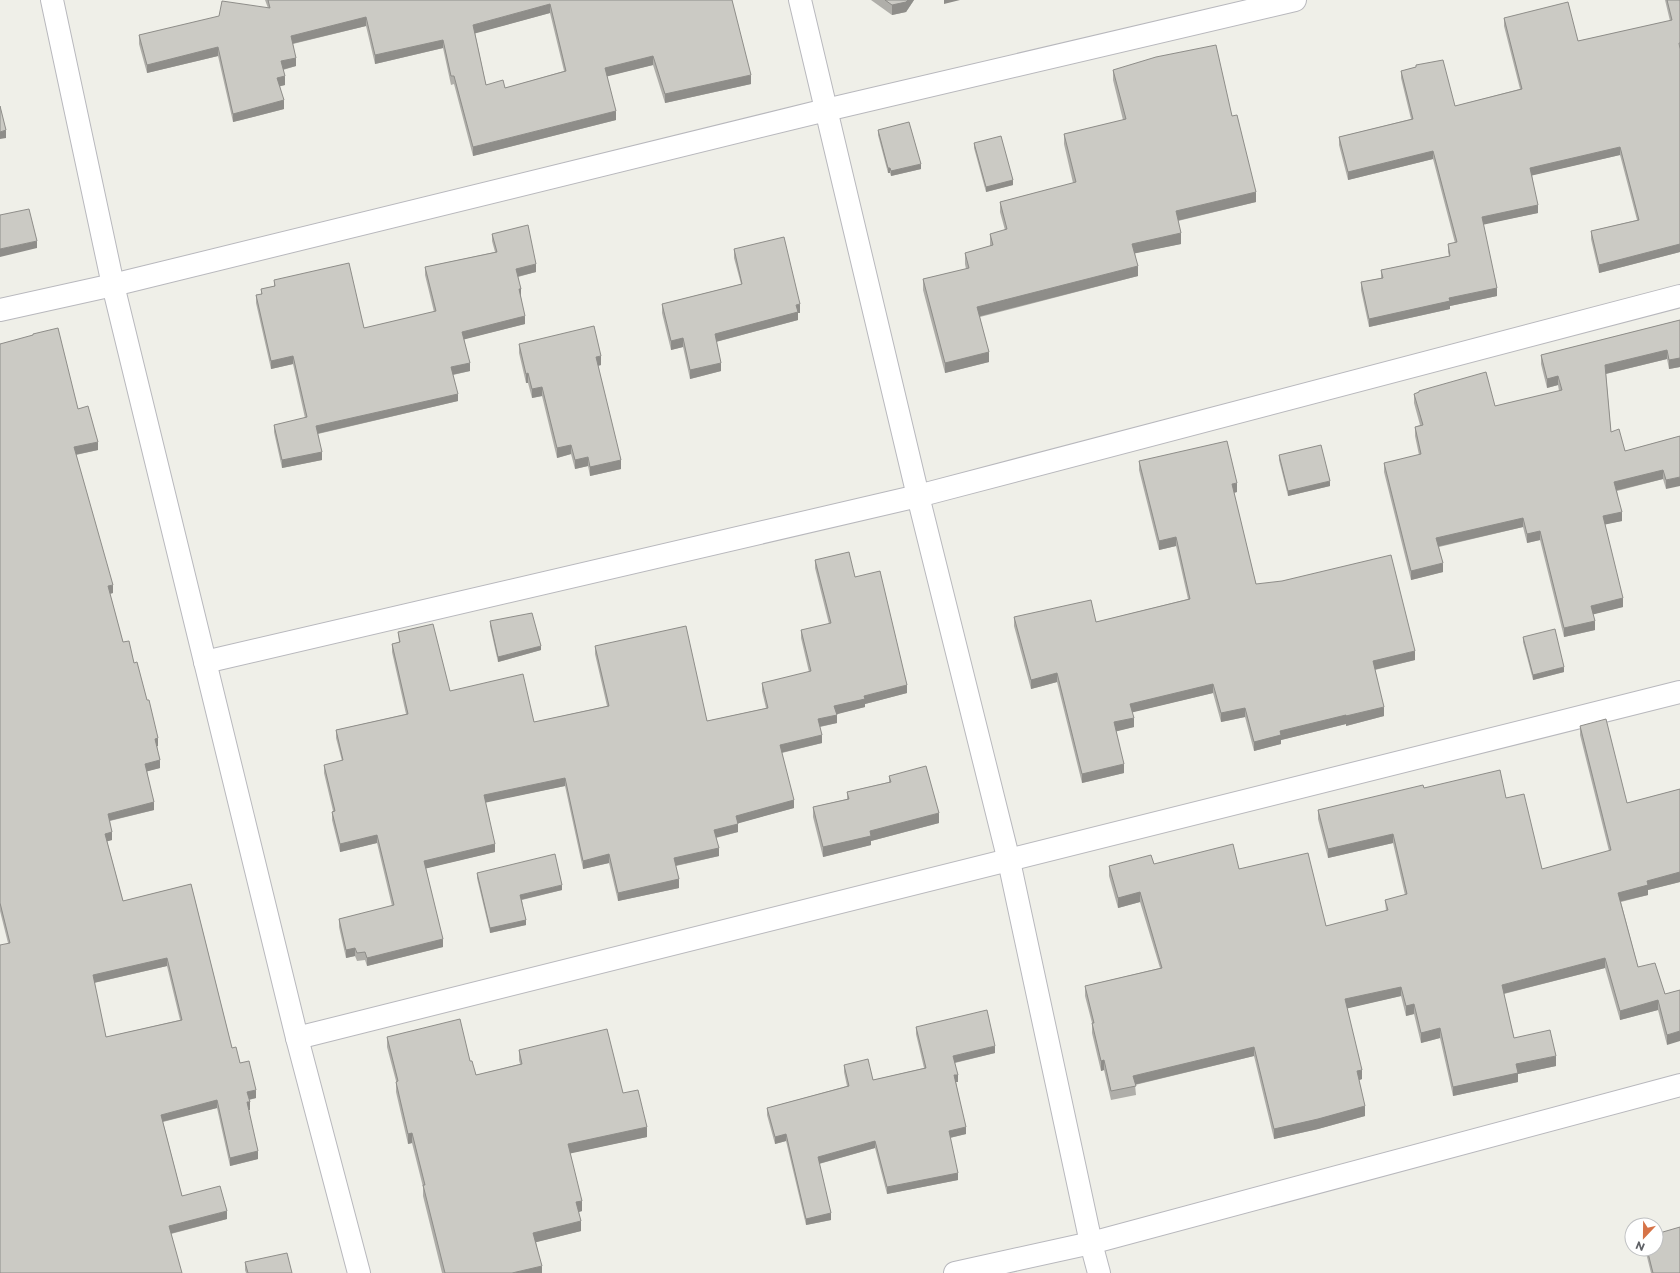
<svg xmlns="http://www.w3.org/2000/svg" width="1680" height="1273" font-family="Montserrat,sans-serif">
<rect width="100%" height="100%" fill="#efefe8"/>
<g fill="none" stroke-linecap="round" stroke-linejoin="round">
<!-- minor casing -->
<g stroke="#b8b8bd" stroke-width="24">
<g id="minor">
<polyline points="52,0 113,285 297,1038 359,1273"/>
<polyline points="800,0 918,496 1009,861 1091,1243 1099,1273"/>
<polyline points="0,310 113,285 826,110 1295,0"/>
<polyline points="205,662 918,496 1680,296"/>
<polyline points="297,1038 1680,692"/>
<polyline points="955,1273 1091,1243 1680,1085"/>
</g>
</g>
<!-- minor -->
<use href="#minor" stroke="#fff" stroke-width="22"/>
</g>
<!-- wall -->
<g fill="#afaea9" fill-rule="evenodd">
<path d="M265,0h467l19,84 -86,19 -12,-38 -46,11 9,44 -143,36 -19,-72 -3,1 -8,-37 -68,16 -9,-38 -73,18 3,22 -13,4 2,15 -5,1 4,23 -51,13 -15,-66 -71,17 -8,-29v-9l129,-27zM550,13l14,58 -59,17 -19,-3 -11,-52z"/>
<polygon points="871,0 914,0 906,12 892,15"/>
<polygon points="1665,0 1680,0 1680,252 1599,273 1591,239 1591,231 1637,220 1620,155 1532,175 1538,213 1483,224 1497,296 1450,306 1450,309 1369,327 1361,290 1361,282 1381,278 1381,270 1449,256 1448,252 1448,244 1455,243 1433,159 1348,180 1339,145 1339,137 1411,119 1401,78 1401,71 1416,67 1416,65 1455,106 1520,89 1504,26 1504,18 1578,41 1670,21"/>
<polygon points="1113,70 1232,116 1256,202 1178,221 1181,244 1135,253 1138,276 980,317 989,362 945,373 923,290 923,279 966,269 965,264 965,253 990,246 990,234 1005,230 1000,212 1000,202 1073,183 1064,144 1064,134 1123,120 1113,80"/>
<polygon points="878,130 921,169 891,176 890,173 888,173 878,135"/>
<polygon points="974,143 1013,185 986,192 974,148"/>
<polygon points="492,234 536,272 518,277 521,297 525,324 464,339 470,371 453,375 458,401 318,434 322,460 282,468 274,432 274,425 305,418 293,364 271,369 256,303 256,295 261,294 261,289 274,286 274,280 364,328 434,312 425,275 425,267 495,252 492,241"/>
<polygon points="734,249 800,313 798,313 798,320 716,342 721,371 690,379 683,347 671,350 662,313 662,304 741,284 734,258"/>
<polygon points="1680,320 1680,367 1669,369 1667,359 1606,374 1611,432 1625,451 1680,436 1666,489 1663,479 1617,491 1622,521 1605,524 1623,607 1593,614 1595,630 1564,637 1540,540 1527,543 1523,527 1439,547 1443,572 1411,580 1384,472 1384,463 1419,455 1415,436 1415,427 1420,425 1414,403 1414,394 1495,406 1559,391 1558,385 1547,388 1541,364 1541,355"/>
<path d="M33,334l45,75 20,41 -22,5 37,138 -3,1 13,48 11,21 24,83h-1l3,22 -13,3 7,39 -44,11 2,19 -5,1 16,60 68,-17 41,164 8,15 16,35 -7,2 1,10h-2l10,49 -28,7 -13,-58 -54,14 19,74 45,23 -56,15 -163,-291 -8,-32v-567l33,-8zM167,966l13,54 -74,17 -12,-54z"/>
<polygon points="519,344 601,365 598,366 621,469 590,476 588,466 575,469 571,454 557,458 542,396 532,398 528,383 526,383 519,353"/>
<polygon points="1279,455 1330,486 1288,496 1279,460"/>
<polygon points="1139,461 1237,492 1234,493 1256,584 1415,660 1375,670 1384,716 1346,726 1346,724 1281,740 1281,744 1254,751 1245,717 1221,722 1213,693 1132,712 1134,727 1116,731 1124,773 1082,783 1057,682 1031,689 1014,626 1014,617 1096,622 1188,599 1176,546 1159,550 1139,470"/>
<polygon points="815,560 855,577 907,693 865,704 865,707 836,714 837,723 820,727 822,743 782,753 794,808 738,823 738,832 716,838 719,856 676,866 679,888 618,901 609,863 583,869 565,786 485,802 495,852 426,868 443,947 367,966 365,960 357,961 355,956 346,958 339,927 339,919 392,906 377,843 340,852 332,820 332,812 333,811 324,773 324,765 342,761 336,738 336,730 406,714 392,652 392,644 399,642 398,632 450,691 534,722 607,706 595,654 595,646 707,721 766,708 762,691 762,683 809,672 801,638 801,630 829,624 815,568"/>
<polygon points="490,621 541,650 498,662 490,626"/>
<polygon points="1523,637 1564,672 1533,680 1523,642"/>
<polygon points="1580,726 1627,803 1680,789 1680,882 1648,890 1648,895 1621,902 1638,967 1665,994 1680,990 1667,1045 1658,1010 1620,1020 1605,968 1504,994 1514,1038 1556,1066 1518,1074 1518,1082 1453,1096 1440,1038 1421,1043 1414,1014 1406,1016 1401,996 1347,1008 1362,1079 1359,1080 1365,1116 1318,1129 1274,1139 1254,1056 1135,1085 1136,1095 1111,1100 1104,1070 1101,1071 1092,1033 1092,1023 1085,996 1085,986 1160,968 1140,902 1118,908 1109,876 1109,866 1154,864 1239,869 1326,926 1386,911 1385,900 1405,895 1393,843 1328,858 1318,819 1318,810 1424,788 1506,798 1542,869 1609,851 1580,735"/>
<polygon points="889,776 939,823 871,841 871,845 823,857 813,817 813,807 847,799 847,792 889,782"/>
<polygon points="477,873 562,890 522,900 526,925 490,933 477,878"/>
<polygon points="916,1027 995,1053 955,1063 958,1082 956,1082 966,1134 950,1138 958,1180 887,1194 875,1148 819,1164 831,1220 806,1225 786,1141 775,1144 767,1115 767,1108 847,1086 844,1072 844,1065 873,1080 924,1068 916,1034"/>
<polygon points="387,1037 470,1061 476,1075 520,1064 519,1060 519,1050 623,1093 647,1137 570,1153 582,1211 578,1212 581,1231 536,1242 542,1273 442,1273 423,1196 423,1187 412,1143 408,1144 396,1092 396,1081 387,1047"/>
<polygon points="1645,1249 1656,1249 1680,1273 1651,1273"/>
<polygon points="245,1262 292,1273 246,1273 245,1270"/>
</g>
<!-- shaded-wall -->
<g fill="#8e8d89">
<polygon points="908,0 914,0 906,12 892,15 892,5"/>
<polygon points="944,0 960,0 944,4"/>
<polygon points="550,4 550,13 473,34 473,25"/>
<polygon points="366,17 366,26 291,44 291,36"/>
<polygon points="443,40 443,48 375,64 375,55"/>
<polygon points="218,47 218,56 147,73 147,65"/>
<polygon points="653,56 653,65 605,77 605,68"/>
<polygon points="296,58 296,66 281,70 281,61"/>
<polygon points="751,75 751,84 665,103 665,94"/>
<polygon points="285,76 285,85 277,87 277,78"/>
<polygon points="284,100 284,109 233,122 233,114"/>
<polygon points="616,111 616,120 473,156 473,147"/>
<polygon points="6,130 6,138 0,139 0,132"/>
<polygon points="1620,147 1620,155 1530,176 1530,168"/>
<polygon points="1433,151 1433,159 1348,180 1348,172"/>
<polygon points="921,164 921,169 891,176 891,171"/>
<rect x="888" y="168" width="2" height="5"/>
<polygon points="1013,180 1013,185 986,192 986,187"/>
<polygon points="1256,192 1256,202 1176,221 1176,211"/>
<polygon points="1538,205 1538,213 1482,225 1482,217"/>
<polygon points="1181,233 1181,244 1132,254 1132,244"/>
<polygon points="37,241 37,248 0,257 0,249"/>
<polygon points="1680,244 1680,252 1599,273 1599,265"/>
<polygon points="536,264 536,272 516,277 516,269"/>
<polygon points="1138,266 1138,276 977,317 977,307"/>
<polygon points="1497,288 1497,296 1450,306 1450,309 1369,327 1369,319 1449,298"/>
<rect x="519" y="289" width="2" height="8"/>
<polygon points="800,304 800,313 798,313 798,320 715,342 715,334"/>
<polygon points="525,316 525,324 462,340 462,332"/>
<polygon points="683,338 683,347 671,350 671,341"/>
<polygon points="1667,350 1667,359 1605,374 1605,365"/>
<polygon points="989,352 989,362 945,373 945,363"/>
<polygon points="293,356 293,364 271,369 271,361"/>
<polygon points="601,356 601,365 596,366 596,357"/>
<polygon points="1680,358 1680,367 1669,369 1669,360"/>
<polygon points="470,363 470,371 451,375 451,367"/>
<polygon points="721,363 721,371 690,379 690,370"/>
<polygon points="528,373 528,383 526,383 526,374"/>
<polygon points="1558,376 1558,385 1547,388 1547,379"/>
<polygon points="542,387 542,396 532,398 532,389"/>
<polygon points="458,394 458,401 316,434 316,426"/>
<polygon points="98,442 98,450 74,455 74,447"/>
<polygon points="571,445 571,454 557,458 557,448"/>
<polygon points="322,452 322,460 282,468 282,460"/>
<polygon points="588,457 588,466 575,469 575,460"/>
<polygon points="621,460 621,469 590,476 590,467"/>
<polygon points="1663,470 1663,479 1614,491 1614,482"/>
<polygon points="1680,477 1680,486 1666,489 1666,480"/>
<polygon points="1330,481 1330,486 1288,496 1288,491"/>
<polygon points="1237,483 1237,492 1232,493 1232,484"/>
<polygon points="1622,512 1622,521 1603,525 1603,516"/>
<polygon points="1523,518 1523,527 1436,547 1436,538"/>
<polygon points="1540,531 1540,540 1527,543 1527,534"/>
<polygon points="1176,537 1176,546 1159,550 1159,541"/>
<polygon points="1443,563 1443,572 1411,580 1411,571"/>
<polygon points="113,585 113,593 108,594 108,586"/>
<polygon points="1623,598 1623,607 1591,615 1591,606"/>
<polygon points="1595,621 1595,630 1564,637 1564,628"/>
<polygon points="541,646 541,650 498,662 498,657"/>
<polygon points="1415,651 1415,660 1373,670 1373,661"/>
<polygon points="1564,667 1564,672 1533,680 1533,675"/>
<polygon points="1057,673 1057,682 1031,689 1031,680"/>
<polygon points="1213,684 1213,693 1130,713 1130,704"/>
<polygon points="907,685 907,693 865,704 865,707 834,715 834,706 864,696"/>
<polygon points="1384,707 1384,716 1346,726 1346,716"/>
<polygon points="1245,708 1245,717 1221,722 1221,713"/>
<polygon points="837,715 837,723 818,727 818,719"/>
<polygon points="1346,715 1346,724 1281,740 1281,744 1254,751 1254,742 1280,731"/>
<polygon points="1134,718 1134,727 1114,732 1114,722"/>
<polygon points="822,735 822,743 780,753 780,745"/>
<polygon points="158,738 158,746 155,747 155,739"/>
<polygon points="160,760 160,768 145,772 145,764"/>
<polygon points="1124,764 1124,773 1082,783 1082,774"/>
<polygon points="565,778 565,786 484,803 484,795"/>
<polygon points="794,800 794,808 736,824 736,816"/>
<polygon points="154,802 154,810 108,821 108,814"/>
<polygon points="939,813 939,823 871,841 871,845 823,857 823,847 870,831"/>
<polygon points="738,824 738,832 714,838 714,830"/>
<polygon points="112,832 112,840 105,842 105,834"/>
<polygon points="1393,834 1393,843 1328,858 1328,849"/>
<polygon points="377,835 377,843 340,852 340,844"/>
<polygon points="495,844 495,852 424,869 424,861"/>
<polygon points="719,848 719,856 674,866 674,858"/>
<polygon points="609,854 609,863 583,869 583,861"/>
<polygon points="1680,872 1680,882 1648,890 1648,895 1618,902 1618,893 1647,881"/>
<polygon points="679,879 679,888 618,901 618,893"/>
<polygon points="562,885 562,890 520,900 520,895"/>
<polygon points="1140,892 1140,902 1118,908 1118,898"/>
<polygon points="526,920 526,925 490,933 490,928"/>
<polygon points="443,939 443,947 367,966 367,958"/>
<polygon points="355,948 355,956 346,958 346,950"/>
<polygon points="167,958 167,966 93,983 93,975"/>
<polygon points="1605,958 1605,968 1502,994 1502,985"/>
<polygon points="1401,987 1401,996 1345,1009 1345,999"/>
<polygon points="1658,1000 1658,1010 1620,1020 1620,1011"/>
<polygon points="1414,1004 1414,1014 1406,1016 1406,1006"/>
<polygon points="1440,1028 1440,1038 1421,1043 1421,1033"/>
<polygon points="1680,1031 1680,1041 1667,1045 1667,1035"/>
<polygon points="995,1046 995,1053 953,1063 953,1056"/>
<polygon points="1254,1047 1254,1056 1133,1085 1133,1076"/>
<polygon points="1556,1056 1556,1066 1518,1074 1518,1082 1453,1096 1453,1087 1516,1064"/>
<polygon points="1104,1060 1104,1070 1101,1071 1101,1061"/>
<polygon points="1362,1070 1362,1079 1357,1081 1357,1071"/>
<rect x="954" y="1075" width="4" height="7"/>
<polygon points="256,1090 256,1098 247,1100 247,1092"/>
<polygon points="217,1100 217,1108 161,1122 161,1115"/>
<rect x="247" y="1102" width="3" height="8"/>
<polygon points="1365,1106 1365,1116 1318,1129 1274,1139 1274,1129"/>
<polygon points="647,1127 647,1137 568,1154 568,1144"/>
<polygon points="966,1127 966,1134 949,1138 949,1131"/>
<polygon points="412,1133 412,1143 408,1144 408,1134"/>
<polygon points="786,1134 786,1141 775,1144 775,1137"/>
<polygon points="875,1141 875,1148 818,1164 818,1157"/>
<polygon points="258,1151 258,1159 230,1166 230,1158"/>
<polygon points="958,1173 958,1180 887,1194 887,1187"/>
<polygon points="582,1201 582,1211 576,1213 576,1202"/>
<polygon points="227,1211 227,1219 169,1234 169,1226"/>
<polygon points="831,1213 831,1220 806,1225 806,1219"/>
<polygon points="581,1221 581,1231 533,1243 533,1233"/>
<polygon points="542,1266 542,1273 512,1273"/>
</g>
<!-- building -->
<g fill="#cbcac4" stroke="#8e8d89" fill-rule="evenodd">
<path d="M268,0h464l19,75 -86,19 -12,-38 -48,12 11,43 -143,36 -19,-71h-3l-8,-36 -68,15 -9,-38 -75,19 5,22 -15,3 4,15 -8,2 7,22 -51,14 -15,-67 -71,18 -8,-30 80,-19 3,-15 48,7zM550,4l16,67 -61,17 -2,-8 -17,5 -13,-60z"/>
<polygon points="885,0 908,0 906,2 892,5"/>
<polygon points="1667,0 1680,0 1680,43 1679,43 1680,49 1680,244 1599,265 1591,231 1639,220 1620,147 1530,168 1538,205 1482,217 1497,288 1449,298 1450,301 1369,319 1361,282 1383,278 1381,270 1450,256 1448,244 1457,242 1433,151 1348,172 1339,137 1413,119 1401,71 1416,67 1416,65 1443,60 1455,106 1522,89 1504,18 1568,2 1578,41 1672,20"/>
<polygon points="1216,45 1232,116 1237,115 1256,192 1176,211 1181,233 1132,244 1138,266 977,307 989,352 945,363 923,279 969,268 965,253 993,245 990,234 1007,229 1000,202 1076,182 1064,134 1126,119 1113,70 1156,57"/>
<polygon points="0,106 6,130 0,132"/>
<polygon points="909,122 921,164 891,171 890,168 888,168 878,130"/>
<polygon points="1001,136 1013,180 986,187 974,143"/>
<polygon points="29,209 37,241 0,249 0,215"/>
<polygon points="528,225 536,264 516,269 521,289 519,289 525,316 462,332 470,363 451,367 458,394 316,426 322,452 282,460 274,425 307,417 293,356 271,361 256,295 262,294 261,289 275,286 274,280 349,263 364,328 436,311 425,267 497,252 492,234"/>
<polygon points="784,237 800,304 796,305 798,312 715,334 721,363 690,370 683,338 671,341 662,304 742,284 734,249"/>
<polygon points="1680,320 1680,358 1669,360 1667,350 1605,365 1611,432 1619,429 1625,451 1680,436 1680,477 1666,480 1663,470 1614,482 1622,512 1603,516 1623,598 1591,606 1595,621 1564,628 1540,531 1527,534 1523,518 1436,538 1443,563 1411,571 1384,463 1421,454 1415,427 1423,425 1414,394 1419,392 1419,391 1486,372 1495,406 1562,390 1558,376 1547,379 1541,355"/>
<polygon points="594,326 601,356 596,357 621,460 590,467 588,457 575,460 571,445 557,448 542,387 532,389 528,373 526,374 519,344"/>
<path d="M58,328l20,81 10,-3 10,36 -24,5 39,138 -5,1 15,56 6,-1 5,22 3,-1 10,38h2l9,38 -3,1 5,21 -15,4 9,38 -46,12 4,18 -7,2 18,67 68,-17 41,164 4,-1 4,16 9,-2 7,29 -9,2 3,10h-3l11,49 -28,7 -13,-58 -56,15 21,81 38,-10 7,25 -58,15 13,47h-182v-328l10,-2 -10,-40v-559l33,-9v-1zM167,958l15,62 -76,17 -13,-62z"/>
<polygon points="1227,441 1237,483 1232,484 1256,584 1282,581 1391,555 1415,651 1373,661 1384,707 1346,716 1346,715 1280,731 1281,735 1254,742 1245,708 1221,713 1213,684 1130,704 1134,718 1114,722 1124,764 1082,774 1057,673 1031,680 1014,617 1091,600 1096,622 1190,599 1176,537 1159,541 1139,461"/>
<polygon points="1321,445 1330,481 1288,491 1279,455"/>
<polygon points="849,552 855,577 880,571 907,685 864,696 865,699 834,706 837,715 818,719 822,735 780,745 794,800 736,816 738,824 714,830 719,848 674,858 679,879 618,893 609,854 583,861 565,778 484,795 495,844 424,861 443,939 367,958 365,952 357,953 355,948 346,950 339,919 394,905 377,835 340,844 332,812 335,811 324,765 343,760 336,730 408,714 392,644 400,642 398,632 433,624 450,691 523,674 534,722 609,706 595,646 686,626 707,721 768,708 762,683 811,671 801,630 831,623 815,560"/>
<polygon points="532,613 541,646 498,657 490,621"/>
<polygon points="1555,629 1564,667 1533,675 1523,637"/>
<polygon points="1606,719 1627,803 1680,789 1680,872 1647,881 1648,885 1618,893 1638,967 1655,963 1665,994 1680,990 1680,1031 1667,1035 1658,1000 1620,1011 1605,958 1502,985 1514,1038 1550,1030 1556,1056 1516,1064 1518,1073 1453,1087 1440,1028 1421,1033 1414,1004 1406,1006 1401,987 1345,999 1362,1070 1357,1071 1365,1106 1318,1119 1274,1129 1254,1047 1133,1076 1136,1086 1111,1091 1104,1060 1101,1061 1092,1023 1094,1023 1085,986 1162,968 1140,892 1118,898 1109,866 1151,855 1154,864 1233,844 1239,869 1308,853 1326,926 1388,910 1385,900 1407,894 1393,834 1328,849 1318,810 1423,785 1424,788 1500,770 1506,798 1524,794 1542,869 1611,850 1580,726"/>
<polygon points="926,766 939,813 870,831 871,836 823,847 813,807 849,799 847,792 891,782 889,776"/>
<polygon points="555,854 562,885 520,895 526,920 490,928 477,873"/>
<polygon points="987,1010 995,1046 953,1056 958,1075 954,1075 966,1127 949,1131 958,1173 887,1187 875,1141 818,1157 831,1213 806,1219 786,1134 775,1137 767,1108 849,1086 844,1065 868,1059 873,1080 926,1068 916,1027"/>
<polygon points="460,1019 470,1061 472,1061 476,1075 522,1064 519,1050 607,1029 623,1093 638,1090 647,1127 568,1144 582,1201 576,1202 581,1221 533,1233 542,1266 512,1273 445,1273 423,1185 425,1185 412,1133 408,1134 396,1082 398,1081 387,1037"/>
<polygon points="1680,1227 1680,1273 1653,1273 1647,1249 1656,1249 1656,1234"/>
<polygon points="287,1253 292,1273 248,1273 245,1262"/>
</g>
<!-- north arrow -->
<g transform="translate(1644 1237) rotate(202)"><circle r="19" fill="#ffffff" stroke="#bfc0c2"/>
<path d="M0-3L7 15L0 10L-7 15Z" fill="#d67347"/>
<text y="-6" font-size="11" font-weight="bold" text-anchor="middle" fill="#5f6166">N</text>
</g>
</svg>
